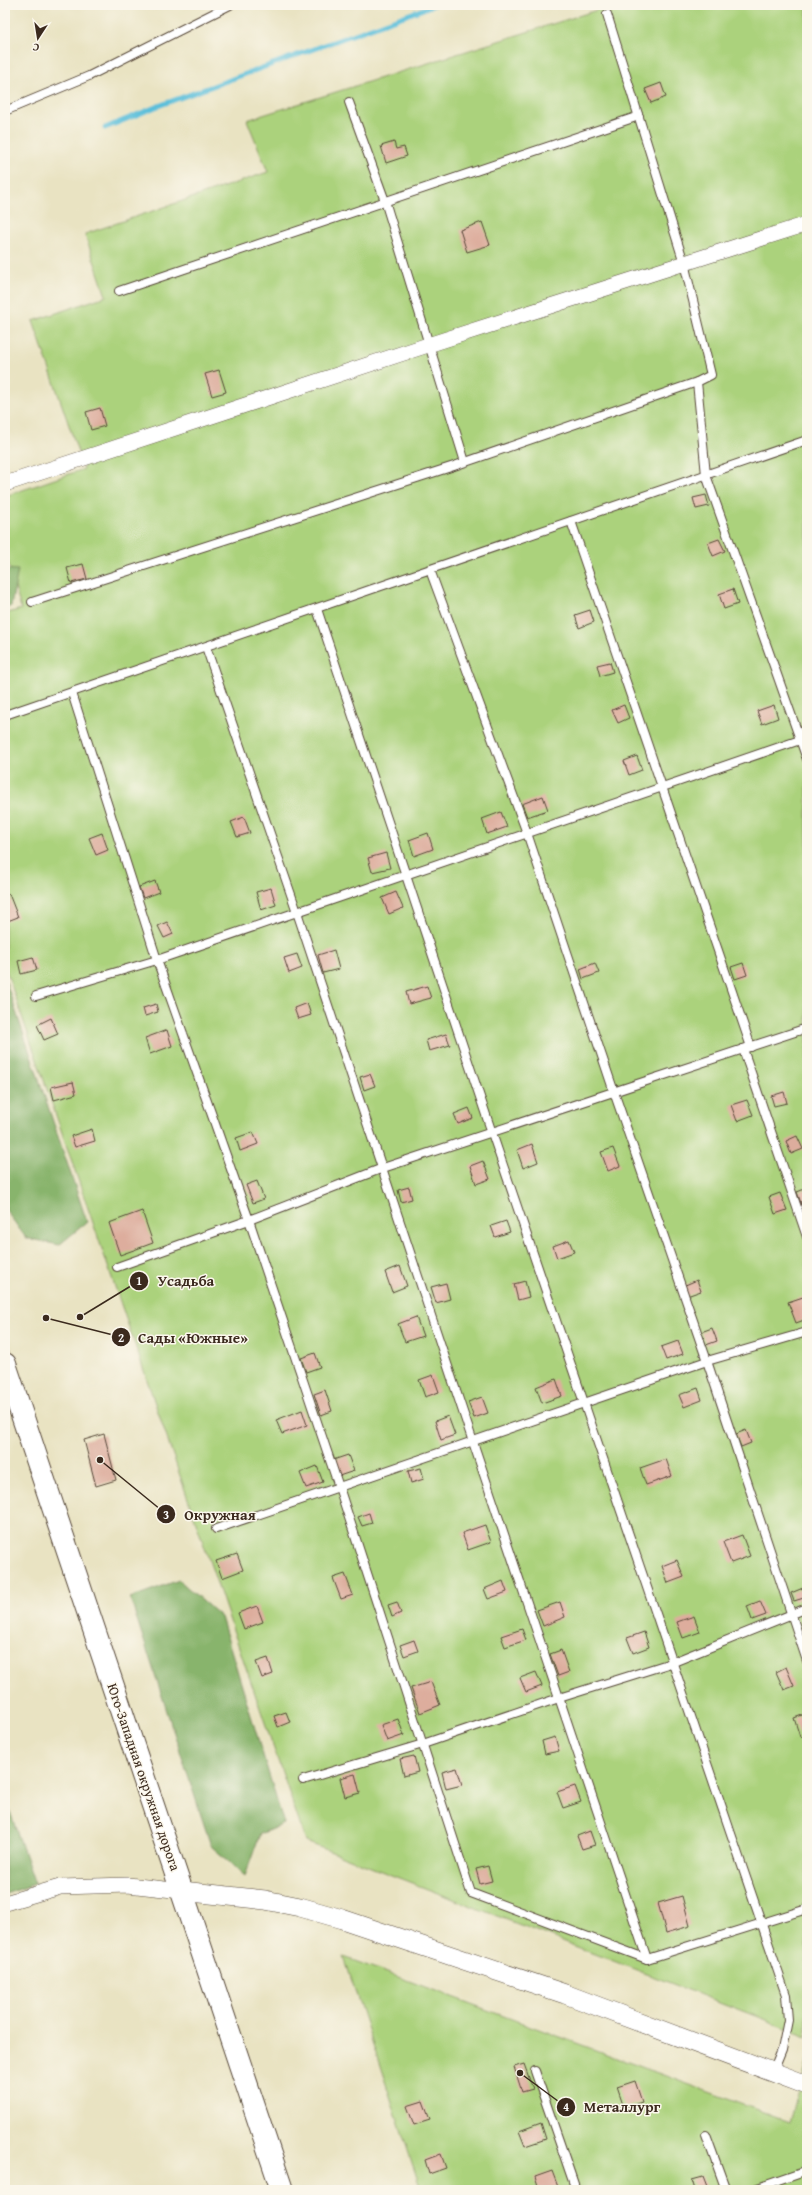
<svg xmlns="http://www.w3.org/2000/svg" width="812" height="2195" font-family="'Gentium Book Plus',serif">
<rect width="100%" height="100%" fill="#fbf7ec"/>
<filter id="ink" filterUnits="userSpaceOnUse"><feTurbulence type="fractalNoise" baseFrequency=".025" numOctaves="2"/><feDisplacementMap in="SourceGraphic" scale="8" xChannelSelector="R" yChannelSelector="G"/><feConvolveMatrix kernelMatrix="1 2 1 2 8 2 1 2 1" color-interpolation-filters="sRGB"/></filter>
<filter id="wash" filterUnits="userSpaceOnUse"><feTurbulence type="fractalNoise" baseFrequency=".012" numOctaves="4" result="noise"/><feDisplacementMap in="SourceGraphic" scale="16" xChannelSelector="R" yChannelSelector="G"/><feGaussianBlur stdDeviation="0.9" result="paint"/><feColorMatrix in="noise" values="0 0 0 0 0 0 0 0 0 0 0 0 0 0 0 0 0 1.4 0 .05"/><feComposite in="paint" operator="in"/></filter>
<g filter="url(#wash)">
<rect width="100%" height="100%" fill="#e9e3c2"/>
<!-- green -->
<g fill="#abd27c" stroke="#737e4d">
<polygon points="596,5 807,5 807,2036 306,1842 5,967 5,614 21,609 5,551 5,496 84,469 33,321 106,296 85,234 268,172 247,120 597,10"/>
<polygon points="344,1957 790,2122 807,2058 807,2190 421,2190"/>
</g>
<!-- forest -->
<g fill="#88b46c" stroke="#626f45">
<polygon points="5,569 18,570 11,606 5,609"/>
<polygon points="5,979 87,1222 59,1245 26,1238 5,1209"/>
<polygon points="179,1580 221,1617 284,1824 260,1834 245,1876 211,1846 130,1598"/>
<polygon points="5,1797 35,1884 5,1894"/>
</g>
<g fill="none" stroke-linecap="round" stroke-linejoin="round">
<!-- stream -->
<polyline stroke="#5cbfda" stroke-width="5" points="105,128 158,106 434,5"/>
</g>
<g id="blocks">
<!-- building -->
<g fill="#ddad9d">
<polygon points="661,83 666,97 651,103 645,89"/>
<polygon points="394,142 396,149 404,147 407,156 386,163 381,146"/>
<polygon points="482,222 490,245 467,252 460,230"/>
<polygon points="219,370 226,392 212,396 205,374"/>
<polygon points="100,408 105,426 91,430 86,412"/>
<polygon points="706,495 709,506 696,509 693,498"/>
<polygon points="719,539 725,551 713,556 708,543"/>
<polygon points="83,564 87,579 71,583 67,568"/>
<polygon points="733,589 738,604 724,609 719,594"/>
<polygon points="590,610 594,622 579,628 575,615"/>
<polygon points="610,662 613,672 600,676 597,665"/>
<polygon points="624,705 629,718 618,723 612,710"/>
<polygon points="774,705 778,718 762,724 757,711"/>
<polygon points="637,756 642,770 629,775 624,761"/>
<polygon points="543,796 548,810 527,817 522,804"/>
<polygon points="501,812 507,827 487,834 482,819"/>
<polygon points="244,817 250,833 237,837 231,822"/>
<polygon points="102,833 108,850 96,855 89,838"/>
<polygon points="428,833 433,849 414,856 409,840"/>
<polygon points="386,853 390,868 372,872 368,858"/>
<polygon points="155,881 159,892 143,898 139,887"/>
<polygon points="271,888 276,905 261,910 256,892"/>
<polygon points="396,892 403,908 389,914 382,898"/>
<polygon points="9,894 18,917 5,922 5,895"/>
<polygon points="167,922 173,934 164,938 158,926"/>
<polygon points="334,950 339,969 323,973 318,955"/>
<polygon points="297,954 302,968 289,973 284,958"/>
<polygon points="33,957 37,970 21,974 18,961"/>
<polygon points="595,963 599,973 583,979 580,969"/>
<polygon points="743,963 747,975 735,979 731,967"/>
<polygon points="427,986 431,998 409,1004 406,992"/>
<polygon points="307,1003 311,1015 298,1019 294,1008"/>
<polygon points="156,1004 158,1012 145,1016 143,1008"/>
<polygon points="51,1018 58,1034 44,1040 37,1025"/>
<polygon points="167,1030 172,1046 150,1054 145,1038"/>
<polygon points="446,1034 450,1045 429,1051 426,1040"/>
<polygon points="370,1074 375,1086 364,1090 360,1077"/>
<polygon points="73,1082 76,1094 54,1100 51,1087"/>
<polygon points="784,1092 787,1103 774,1106 771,1096"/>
<polygon points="747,1100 753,1115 737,1121 731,1105"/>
<polygon points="469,1108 473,1118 458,1124 454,1114"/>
<polygon points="92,1129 95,1141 75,1147 71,1136"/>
<polygon points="253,1132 258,1144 240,1151 236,1138"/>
<polygon points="797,1136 803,1149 791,1154 786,1141"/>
<polygon points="532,1144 538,1162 523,1168 517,1150"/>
<polygon points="613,1148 620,1166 608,1171 601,1152"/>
<polygon points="483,1161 490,1179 476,1184 470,1166"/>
<polygon points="257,1181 264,1199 253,1203 246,1185"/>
<polygon points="409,1187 412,1199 401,1202 398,1190"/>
<polygon points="807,1188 807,1204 802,1206 797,1192"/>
<polygon points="780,1193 787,1210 775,1214 769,1197"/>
<polygon points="142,1211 153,1243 120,1255 109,1223"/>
<polygon points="506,1221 510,1232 495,1237 491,1226"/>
<polygon points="569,1240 574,1252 557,1258 553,1246"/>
<polygon points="400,1266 407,1286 392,1292 385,1272"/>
<polygon points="697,1280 701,1291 687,1296 683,1286"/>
<polygon points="525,1281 529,1297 518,1300 514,1284"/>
<polygon points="446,1283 450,1299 436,1303 431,1287"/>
<polygon points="806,1296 807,1319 796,1323 788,1302"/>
<polygon points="416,1317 423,1336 405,1342 398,1324"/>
<polygon points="712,1328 717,1341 706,1345 701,1332"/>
<polygon points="678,1341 683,1354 666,1360 661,1347"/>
<polygon points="315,1353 320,1367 306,1372 301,1358"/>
<polygon points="433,1375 439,1392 425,1397 419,1380"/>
<polygon points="556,1379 562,1396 542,1403 536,1387"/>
<polygon points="698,1388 702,1400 684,1407 679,1395"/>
<polygon points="325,1390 332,1411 321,1415 314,1394"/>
<polygon points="482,1397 488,1413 474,1418 468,1402"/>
<polygon points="302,1410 307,1425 282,1434 276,1420"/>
<polygon points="448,1416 455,1435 441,1440 435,1421"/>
<polygon points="746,1430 751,1443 741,1447 736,1434"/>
<polygon points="104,1434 116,1480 96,1486 84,1440"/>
<polygon points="348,1455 354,1471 339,1476 333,1460"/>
<polygon points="666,1459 672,1476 646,1485 640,1468"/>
<polygon points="317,1466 323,1482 306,1488 300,1473"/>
<polygon points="421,1468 424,1479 411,1483 408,1471"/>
<polygon points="369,1513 372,1523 362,1526 358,1517"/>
<polygon points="485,1525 491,1542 468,1550 462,1533"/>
<polygon points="742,1535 750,1556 731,1563 723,1542"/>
<polygon points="237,1554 243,1570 222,1578 216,1561"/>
<polygon points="677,1560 684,1577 668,1583 662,1566"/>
<polygon points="345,1574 353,1595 341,1599 333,1578"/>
<polygon points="503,1581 507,1592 488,1599 484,1589"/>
<polygon points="803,1588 807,1597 794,1601 791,1593"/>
<polygon points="760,1601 766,1615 752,1620 747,1606"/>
<polygon points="397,1602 401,1613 392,1617 388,1605"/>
<polygon points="560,1602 565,1617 543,1626 537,1610"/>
<polygon points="257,1606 263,1622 244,1629 238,1613"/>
<polygon points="694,1616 700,1632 683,1638 677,1622"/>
<polygon points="522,1629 526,1640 505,1647 501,1636"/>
<polygon points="644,1632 649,1647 633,1653 627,1638"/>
<polygon points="414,1640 418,1651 404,1656 400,1645"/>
<polygon points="561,1650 569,1672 558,1676 550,1654"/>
<polygon points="268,1658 273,1674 262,1678 256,1662"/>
<polygon points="786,1667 794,1686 784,1690 776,1672"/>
<polygon points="536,1672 542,1686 526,1692 520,1678"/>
<polygon points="431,1682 440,1705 420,1713 411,1688"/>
<polygon points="286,1712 290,1722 278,1727 274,1716"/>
<polygon points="805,1714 807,1734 800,1737 794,1718"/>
<polygon points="398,1719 404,1735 387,1741 381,1725"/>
<polygon points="555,1737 559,1751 545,1754 542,1741"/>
<polygon points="414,1756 418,1772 404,1776 400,1759"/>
<polygon points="457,1768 462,1785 446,1789 442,1772"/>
<polygon points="355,1774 360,1793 345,1797 340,1778"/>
<polygon points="575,1786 581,1802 563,1808 557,1792"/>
<polygon points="590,1831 595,1845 582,1849 577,1836"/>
<polygon points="488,1866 492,1881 480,1884 476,1869"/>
<polygon points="682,1896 690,1926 666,1933 658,1903"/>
<polygon points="524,2064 533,2089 522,2092 514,2067"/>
<polygon points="635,2081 642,2102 624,2108 617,2087"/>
<polygon points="423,2101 430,2120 414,2125 407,2106"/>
<polygon points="541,2123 546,2139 525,2146 519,2131"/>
<polygon points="441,2154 446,2168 429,2174 425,2160"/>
<polygon points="552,2171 558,2187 548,2190 539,2190 535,2177"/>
<polygon points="703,2177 708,2190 695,2190 692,2180"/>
</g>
</g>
</g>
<g filter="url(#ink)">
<use href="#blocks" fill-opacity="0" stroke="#554637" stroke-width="1"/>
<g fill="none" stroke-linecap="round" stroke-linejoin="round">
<!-- service casing -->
<g stroke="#554637" stroke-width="10">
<g id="service">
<polyline points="607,14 684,263 711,375 697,382 706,475 807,759"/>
<polyline points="349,102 385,201 465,462"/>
<polyline points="5,111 89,76 230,5"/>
<polyline points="119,291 639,116"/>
<polyline points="571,521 751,1047"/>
<polyline points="430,570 527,833 614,1092 707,1361 807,1661"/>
<polyline points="32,602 454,466 697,382"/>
<polyline points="317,609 492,1133 786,1995 788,2020 782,2050 773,2072"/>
<polyline points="206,647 297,912 800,740"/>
<polyline points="72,693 157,960 249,1220 339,1487 471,1893 647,1959 807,1909"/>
<polyline points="5,715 807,440"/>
<polyline points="36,996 157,960 297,912 473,1442 647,1959"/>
<polyline points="743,1049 807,1237"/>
<polyline points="117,1267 249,1220 383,1168 807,1028"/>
<polyline points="216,1529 707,1361 807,1332"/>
<polyline points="303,1780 423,1744 559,1698 671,1663 807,1608"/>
<polyline points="535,2071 576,2190"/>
<polyline points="706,2135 726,2190"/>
<polyline points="752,2190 807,2171"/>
</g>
</g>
<!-- minor casing -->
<g stroke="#554637" stroke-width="16">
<g id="minor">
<polyline points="5,484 428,345 807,224"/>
<polyline points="5,1903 60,1887 128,1885 182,1891"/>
</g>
</g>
<!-- tertiary casing -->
<g stroke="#554637" stroke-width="20">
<polyline id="tertiary" points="182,1891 265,1900 300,1907 342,1919 565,1994 807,2085"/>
</g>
<!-- trunk casing -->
<g stroke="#554637" stroke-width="24">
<polyline id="trunk" points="5,1364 282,2190"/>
</g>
<!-- service -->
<use href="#service" stroke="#fff" stroke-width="8"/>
<!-- minor -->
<use href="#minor" stroke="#fff" stroke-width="15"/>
<!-- tertiary -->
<use href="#tertiary" stroke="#fff" stroke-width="19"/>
<!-- trunk -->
<use href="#trunk" stroke="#fff" stroke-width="22"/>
</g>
</g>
<g text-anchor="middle" stroke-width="3" stroke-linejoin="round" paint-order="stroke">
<!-- street labels -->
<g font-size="14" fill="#3b2a1e" stroke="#fbf7ec">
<text transform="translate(144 1777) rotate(71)" y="5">Юго-Западная окружная дорога</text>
</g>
</g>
<!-- callouts -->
<path fill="none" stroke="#3b2a1e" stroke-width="1.5" d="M80 1317L139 1281M46 1318L121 1337M100 1460L166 1514M520 2073L566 2107"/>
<g fill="#3b2a1e" stroke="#fbf7ec" stroke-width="1.5">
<circle cx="80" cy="1317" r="4"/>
<circle cx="46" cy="1318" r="4"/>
<circle cx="100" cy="1460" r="4"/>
<circle cx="520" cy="2073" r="4"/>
<circle cx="139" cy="1281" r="10"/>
<circle cx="121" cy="1337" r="10"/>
<circle cx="166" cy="1514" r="10"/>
<circle cx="566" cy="2107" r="10"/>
</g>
<g font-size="12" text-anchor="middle" font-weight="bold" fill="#fff">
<text x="139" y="1285">1</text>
<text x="121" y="1342">2</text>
<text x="166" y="1519">3</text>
<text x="566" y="2111">4</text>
</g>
<g font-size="15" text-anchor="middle" font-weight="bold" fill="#3b2a1e" stroke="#fbf7ec" stroke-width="3" stroke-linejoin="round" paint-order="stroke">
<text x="186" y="1286">Усадьба</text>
<text x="193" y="1343">Сады «Южные»</text>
<text x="220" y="1520">Окружная</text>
<text x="622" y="2112">Металлург</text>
</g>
<!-- margin -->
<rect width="812" height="2195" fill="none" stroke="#fbf7ec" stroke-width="20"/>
<!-- north arrow -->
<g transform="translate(38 38) rotate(192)" stroke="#fbf7ec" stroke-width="3" paint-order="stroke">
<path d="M0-3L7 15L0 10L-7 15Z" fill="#3b2a1e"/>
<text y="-6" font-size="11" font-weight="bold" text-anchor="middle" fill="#3b2a1e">С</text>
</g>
</svg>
